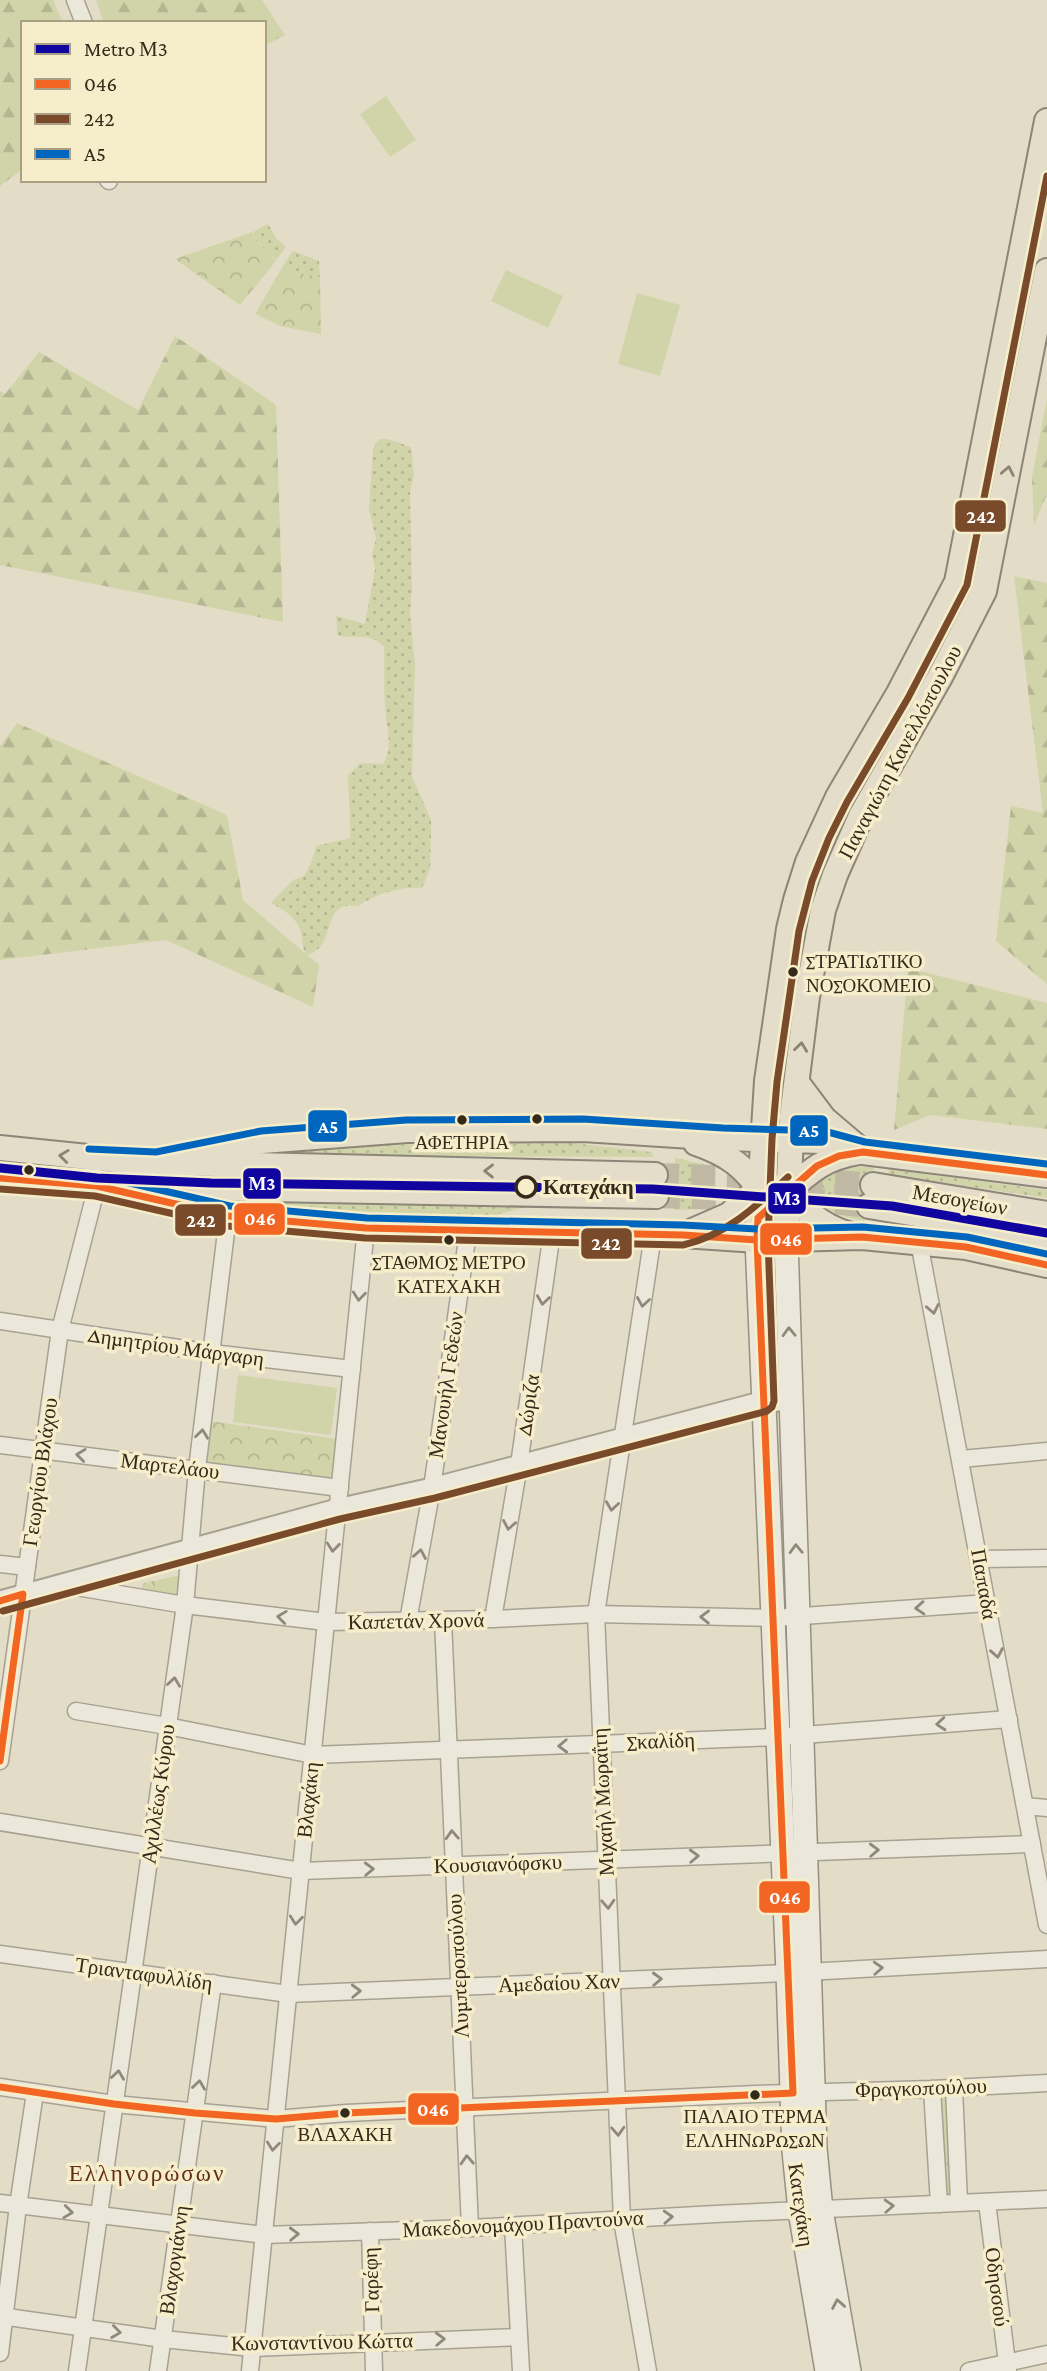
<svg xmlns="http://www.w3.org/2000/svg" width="1047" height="2371" font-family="'Crimson Pro',serif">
<defs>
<pattern id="grass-dots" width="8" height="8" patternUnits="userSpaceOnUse" patternTransform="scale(1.75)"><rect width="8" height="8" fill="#d1d4a9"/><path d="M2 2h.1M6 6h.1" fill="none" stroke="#b4b691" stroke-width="1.8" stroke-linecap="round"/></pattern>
<pattern id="forest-firs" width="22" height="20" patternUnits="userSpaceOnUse" patternTransform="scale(1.75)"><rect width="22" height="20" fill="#d1d4a9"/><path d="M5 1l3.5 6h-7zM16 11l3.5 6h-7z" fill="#b4b691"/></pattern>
<pattern id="park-crowns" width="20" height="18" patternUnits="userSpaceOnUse" patternTransform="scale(1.75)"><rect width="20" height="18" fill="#d1d4a9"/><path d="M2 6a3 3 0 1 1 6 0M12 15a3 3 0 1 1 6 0" fill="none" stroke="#b4b691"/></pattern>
</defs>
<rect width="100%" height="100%" fill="#e3ddc7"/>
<!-- grass -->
<g fill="url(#grass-dots)">
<polygon points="268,224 277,239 286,247 276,260 256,241 253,232"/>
<polygon points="293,251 319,261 320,277 298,273 283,266"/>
<path d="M379,439h9l23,8 3,29 -4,15 2,97 -2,25 5,52 -3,111 19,44v15l-1,34 -8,19c-21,-2 -47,6 -64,18 -40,-6 -19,41 -51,49 -5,-7 -4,-10 -5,-18 -2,-17 -17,-27 -31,-34l22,-23 11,-4 8,-15 4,-15 34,-8c1,-21 -2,-42 -2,-63l13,-12 22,1c10,-14 4,-34 3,-49 -3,-23 -1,-46 -2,-68 -13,-15 -28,-8 -46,-11l-2,-20 29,8 10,-55 -3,-15 4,-15 -7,-30 4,-60z"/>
<polygon points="572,1143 652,1152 653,1157 275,1155 344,1145"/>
<polygon points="675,1158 703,1164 716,1172 714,1203 701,1209 675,1210"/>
<path d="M851,1167h23l-10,54c-20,-4 -46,-9 -54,-31l11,-14z"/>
<polygon points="888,1169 1047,1190 1047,1198 889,1175"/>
<polygon points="192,1199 536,1204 496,1215 391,1216 273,1211"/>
<polygon points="886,1215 1047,1242 1047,1256 885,1226"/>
</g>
<!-- forest -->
<g fill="url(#forest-firs)">
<polygon points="0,0 53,0 63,23 23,23 23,169 0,186"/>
<polygon points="96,0 262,0 285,35 264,46 264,23 104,23"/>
<polygon points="175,336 276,405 283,622 0,565 0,391 5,394 39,352 138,410"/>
<polygon points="1047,398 1047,494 1034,525 1032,477"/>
<polygon points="1014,576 1047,583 1047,984 996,941 1011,806 1043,813"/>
<polygon points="17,723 227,815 243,900 319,965 313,1007 166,940 0,960 0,746"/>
<polygon points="908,968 1047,1003 1047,1129 930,1115 894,1130"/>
<polygon points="949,2098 954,2196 944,2197 938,2099"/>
</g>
<!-- park -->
<g fill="url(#park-crowns)">
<polygon points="252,232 256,241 276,261 240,305 175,259"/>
<polygon points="283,266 298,273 320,277 321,334 280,326 255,314"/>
<polygon points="210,1421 338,1439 333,1479 204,1462"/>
<polygon points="181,1575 177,1599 144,1592 142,1588 144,1583"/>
</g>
<!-- pitch -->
<g fill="#d1d4a9">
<polygon points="386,96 416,140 390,157 360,114"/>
<polygon points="506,270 563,296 548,328 491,301"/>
<polygon points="637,293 680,305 660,376 618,364"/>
<polygon points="238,1375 337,1388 331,1435 233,1422"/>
</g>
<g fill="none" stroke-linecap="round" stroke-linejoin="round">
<!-- primary-tunnel -->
<g stroke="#c0b9a4" stroke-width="24" stroke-dasharray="24 12" stroke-linecap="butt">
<polyline points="655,1175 826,1181 873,1185"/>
<polyline points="656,1196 823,1201 869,1206"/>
</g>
<!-- minor casing -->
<g stroke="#a8a191" stroke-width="19">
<g id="minor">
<polyline points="75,0 84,23"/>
<polyline points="108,180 109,181"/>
<polyline points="919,1242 1047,1925"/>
<polyline points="0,1321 212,1353 352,1369"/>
<polyline points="0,1445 340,1488"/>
<polyline points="961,1459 1047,1451"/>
<polyline points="980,1559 1047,1558"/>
<polyline points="0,1564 27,1567"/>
<polyline points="64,1585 185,1605 326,1622 493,1619 596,1614 774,1618 988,1603"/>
<polyline points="493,1619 519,1465 552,1232"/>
<polyline points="443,1620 470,2228"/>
<polyline points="408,1621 432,1488 468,1232"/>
<polyline points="76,1711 167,1726 313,1755 778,1737 1009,1719"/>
<polyline points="0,1761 60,1330 97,1186"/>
<polyline points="1025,1806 1047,1808"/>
<polyline points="0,1822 301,1871 1032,1844"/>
<polyline points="0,1954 288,1994 788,1973 1047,1959"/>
<polyline points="0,2087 114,2104 276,2119 346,2113 755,2094 932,2089 1047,2083"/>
<polyline points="954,2088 959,2202"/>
<polyline points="932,2089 939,2204"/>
<polyline points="987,2202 1008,2371"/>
<polyline points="0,2203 264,2235 470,2228 715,2214 1047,2199"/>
<polyline points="513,2226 521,2371"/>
<polyline points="370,2231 374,2371"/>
<polyline points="0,2316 163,2339 252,2348 519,2337"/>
<polyline points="0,2353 18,2206 35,2093"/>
<polyline points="77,2371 185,1605 197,1469 228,1216"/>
<polyline points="158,2371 213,1983"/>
<polyline points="250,2371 366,1228"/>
<polyline points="648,2371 622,2220 596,1614 653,1235"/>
<polyline points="969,2371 1047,2354"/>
</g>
</g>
<!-- tertiary casing -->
<g stroke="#a8a191" stroke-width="23">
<polyline id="tertiary" points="0,1601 337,1509 432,1488 764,1401 791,1401"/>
</g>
<!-- secondary casing -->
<g stroke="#979081" stroke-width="26">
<g id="secondary">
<polyline points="757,1240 788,1973 794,2151 800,2211 827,2371"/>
<polyline points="786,1240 815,2148 821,2210 849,2371"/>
</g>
</g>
<!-- primary casing -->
<g stroke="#8d8678" stroke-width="28">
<g id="primary">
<polyline points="797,1083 824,1119 857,1147"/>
<path d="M696,1143c32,11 50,24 68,53"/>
<polyline points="0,1148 136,1162 655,1175"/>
<polyline points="157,1163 262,1141 407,1130 583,1129 723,1138 822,1141 863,1152 1047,1175"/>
<polyline points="0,1178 113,1187"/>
<path d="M784,1185c17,23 36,41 64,49"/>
<polyline points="873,1185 1047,1214"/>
<polyline points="97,1186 228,1216 366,1228 683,1235 757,1240 862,1237 966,1247 1047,1265"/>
<polyline points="149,1187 656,1196"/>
<path d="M783,1195c27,-24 40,-37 76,-43"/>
<polyline points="869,1206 1047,1236"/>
<polyline points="690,1232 729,1215 764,1184"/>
<polyline points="757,1240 767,1081 789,929 796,900 808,862 838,797 899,693 957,582 1047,121"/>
<polyline points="786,1240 792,1117 807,997 823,910 835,875 861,816 941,675 984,591 1047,271"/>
</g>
</g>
<!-- minor -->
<use href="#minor" stroke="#ebe7da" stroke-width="16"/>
<!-- tertiary -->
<use href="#tertiary" stroke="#ebe7da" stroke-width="19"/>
<!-- secondary -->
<use href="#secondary" stroke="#ebe7da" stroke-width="23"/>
<!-- primary -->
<use href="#primary" stroke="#e3ddca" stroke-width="24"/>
<!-- bus-1 casing -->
<g stroke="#f6edcb" stroke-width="12">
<g id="bus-1">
<polyline points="0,1178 97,1186 228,1216 366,1228 683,1235 757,1240 862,1237 966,1247 1047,1265"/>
<polyline points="0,1601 23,1594 0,1761"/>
<polyline points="0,2087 114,2104 195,2113 276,2119 346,2113 793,2093 757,1240 758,1218 817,1166 839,1156 863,1152 1047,1175"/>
</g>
</g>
<!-- bus-2 casing -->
<g stroke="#f6edcb" stroke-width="12">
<g id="bus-2">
<path d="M0,1189l95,7 132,30 138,12 318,7c42,-9 75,-40 105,-68"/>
<polyline points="3,1611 340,1519 435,1498 767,1411 772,1407 774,1401 768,1240 772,1139 777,1082 799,931 812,881 829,838 847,802 908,698 967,585 1047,176"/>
</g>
</g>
<!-- bus-3 casing -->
<g stroke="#f6edcb" stroke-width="12">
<g id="bus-3">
<polyline points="89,1149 156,1152 261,1131 406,1120 583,1119 723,1128 824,1131 865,1142 1047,1164"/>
<polyline points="1,1168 99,1176 230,1206 367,1218 683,1225 757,1229 863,1227 967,1237 1047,1254"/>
</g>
</g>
<!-- bus-1 -->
<use href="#bus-1" stroke="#f26522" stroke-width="7"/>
<!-- bus-2 -->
<use href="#bus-2" stroke="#7a4b2a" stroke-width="7"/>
<!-- bus-3 -->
<use href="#bus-3" stroke="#0065bd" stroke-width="7"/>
<!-- metro-1 casing -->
<g stroke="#f6edcb" stroke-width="14">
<polyline id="metro-1" points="0,1168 97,1178 211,1183 653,1189 892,1206 1047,1233"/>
</g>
<!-- metro-1 -->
<use href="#metro-1" stroke="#10069f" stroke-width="9"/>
</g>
<!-- one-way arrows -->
<defs><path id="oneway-chevron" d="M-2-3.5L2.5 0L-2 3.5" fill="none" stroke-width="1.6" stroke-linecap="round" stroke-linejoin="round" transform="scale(1.75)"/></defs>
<g stroke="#8c8372">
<use href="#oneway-chevron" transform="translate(1008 471) rotate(-79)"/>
<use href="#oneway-chevron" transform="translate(801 1047) rotate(-83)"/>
<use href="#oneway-chevron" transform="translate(64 1156) rotate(-173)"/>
<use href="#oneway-chevron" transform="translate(489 1171) rotate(-179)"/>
</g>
<g stroke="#90887a">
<use href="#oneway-chevron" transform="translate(359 1296) rotate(96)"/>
<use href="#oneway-chevron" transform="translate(543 1300) rotate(98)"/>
<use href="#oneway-chevron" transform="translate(643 1302) rotate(99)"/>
<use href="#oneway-chevron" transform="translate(933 1309) rotate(79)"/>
<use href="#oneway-chevron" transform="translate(789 1332) rotate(-92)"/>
<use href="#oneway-chevron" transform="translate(202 1434) rotate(-83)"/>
<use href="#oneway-chevron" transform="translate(81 1455) rotate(-173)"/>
<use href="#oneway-chevron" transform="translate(612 1506) rotate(98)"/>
<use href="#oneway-chevron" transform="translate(509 1525) rotate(100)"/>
<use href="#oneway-chevron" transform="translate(333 1547) rotate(96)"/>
<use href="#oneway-chevron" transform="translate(796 1549) rotate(-92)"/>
<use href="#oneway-chevron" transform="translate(420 1554) rotate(-80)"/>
<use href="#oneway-chevron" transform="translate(920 1608) rotate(176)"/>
<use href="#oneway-chevron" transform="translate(282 1617) rotate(-173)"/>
<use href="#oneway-chevron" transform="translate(705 1617) rotate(-179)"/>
<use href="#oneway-chevron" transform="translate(997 1653) rotate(80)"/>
<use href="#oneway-chevron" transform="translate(174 1682) rotate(-82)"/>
<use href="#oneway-chevron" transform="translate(941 1724) rotate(175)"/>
<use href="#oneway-chevron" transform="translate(563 1746) rotate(178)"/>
<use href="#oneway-chevron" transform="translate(452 1835) rotate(-93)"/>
<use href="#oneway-chevron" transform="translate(874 1850) rotate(-2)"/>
<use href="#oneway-chevron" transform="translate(694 1856) rotate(-2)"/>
<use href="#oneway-chevron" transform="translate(369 1869) rotate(-2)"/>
<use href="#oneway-chevron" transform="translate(608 1904) rotate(87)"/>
<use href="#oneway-chevron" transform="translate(296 1920) rotate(96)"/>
<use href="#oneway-chevron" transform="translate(878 1968) rotate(-3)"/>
<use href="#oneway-chevron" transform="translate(657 1979) rotate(-2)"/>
<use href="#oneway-chevron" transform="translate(356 1991) rotate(-2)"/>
<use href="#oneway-chevron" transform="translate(118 2075) rotate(-82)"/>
<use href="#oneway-chevron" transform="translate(199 2085) rotate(-82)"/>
<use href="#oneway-chevron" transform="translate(618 2131) rotate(87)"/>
<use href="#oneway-chevron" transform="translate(273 2146) rotate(96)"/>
<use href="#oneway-chevron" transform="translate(467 2160) rotate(-93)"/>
<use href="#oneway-chevron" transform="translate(889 2206) rotate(-3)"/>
<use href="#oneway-chevron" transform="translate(68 2212) rotate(7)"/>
<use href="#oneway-chevron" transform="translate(668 2217) rotate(-3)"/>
<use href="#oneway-chevron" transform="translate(294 2234) rotate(-2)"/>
<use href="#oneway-chevron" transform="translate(838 2304) rotate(-100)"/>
<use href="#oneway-chevron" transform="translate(116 2332) rotate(8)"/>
<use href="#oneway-chevron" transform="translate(440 2339) rotate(-2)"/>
</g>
<!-- markers -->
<g fill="#35291a" stroke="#f6edcb" stroke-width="2.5">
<circle cx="793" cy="972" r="6"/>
<circle cx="537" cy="1119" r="6"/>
<circle cx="462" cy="1120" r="6"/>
<circle cx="29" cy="1170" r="6"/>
<circle cx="449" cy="1240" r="6"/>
<circle cx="755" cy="2095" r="6"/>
<circle cx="345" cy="2113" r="6"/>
</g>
<circle fill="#f6edcb" stroke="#35291a" stroke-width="3.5" cx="526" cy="1187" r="10"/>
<g text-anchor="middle" stroke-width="7" stroke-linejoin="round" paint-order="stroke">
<!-- bus labels -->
<g font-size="19" fill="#35291a" stroke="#f6edcb">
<text x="806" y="968" text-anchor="start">ΣΤΡΑΤΙΩΤΙΚΟ<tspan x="806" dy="24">ΝΟΣΟΚΟΜΕΙΟ</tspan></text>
<text x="462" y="1149">ΑΦΕΤΗΡΙΑ</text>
<text x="449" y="1269">ΣΤΑΘΜΟΣ ΜΕΤΡΟ<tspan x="449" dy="24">ΚΑΤΕΧΑΚΗ</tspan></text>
<text x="755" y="2123">ΠΑΛΑΙΟ ΤΕΡΜΑ<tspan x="755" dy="24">ΕΛΛΗΝΩΡΩΣΩΝ</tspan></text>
<text x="345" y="2141">ΒΛΑΧΑΚΗ</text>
</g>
<!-- street labels -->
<g font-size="21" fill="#35291a" stroke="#f6edcb">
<text transform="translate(900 752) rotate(-62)" y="7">Παναγιώτη Κανελλόπουλου</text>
<text transform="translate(960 1200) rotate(10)" y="7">Μεσογείων</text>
<text transform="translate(176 1347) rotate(8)" y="7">Δημητρίου Μάργαρη</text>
<text transform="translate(446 1385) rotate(-82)" y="7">Μανουήλ Γεδεών</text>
<text transform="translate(528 1405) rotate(-82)" y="7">Δώριζα</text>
<text transform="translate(170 1466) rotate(7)" y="7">Μαρτελάου</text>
<text transform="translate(40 1472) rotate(-82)" y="7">Γεωργίου Βλάχου</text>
<text transform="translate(984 1584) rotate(80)" y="7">Παπαδά</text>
<text transform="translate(416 1621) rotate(-1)" y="7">Καπετάν Χρονά</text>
<text transform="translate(661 1741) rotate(-2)" y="7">Σκαλίδη</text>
<text transform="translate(158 1794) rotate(-82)" y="7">Αχιλλέως Κύρου</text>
<text transform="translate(308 1800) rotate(-84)" y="7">Βλαχάκη</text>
<text transform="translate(603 1802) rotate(-93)" y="7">Μιχαήλ Μωραΐτη</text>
<text transform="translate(498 1864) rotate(-2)" y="7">Κουσιανόφσκυ</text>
<text transform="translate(458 1966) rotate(-93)" y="7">Λυμπεροπούλου</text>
<text transform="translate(144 1974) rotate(8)" y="7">Τριανταφυλλίδη</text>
<text transform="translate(559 1983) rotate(-2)" y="7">Αμεδαίου Χαν</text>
<text transform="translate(921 2088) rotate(-2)" y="7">Φραγκοπούλου</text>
<text transform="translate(801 2205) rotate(82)" y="7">Κατεχάκη</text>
<text transform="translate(523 2224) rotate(-3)" y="7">Μακεδονομάχου Πραντούνα</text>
<text transform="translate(174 2260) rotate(-82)" y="7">Βλαχογιάννη</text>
<text transform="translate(371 2280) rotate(-92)" y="7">Γαρέφη</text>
<text transform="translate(997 2287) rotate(83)" y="7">Οδησσού</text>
<text transform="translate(322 2342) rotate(-1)" y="7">Κωνσταντίνου Κώττα</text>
</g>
<!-- stop labels -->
<g font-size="21" font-weight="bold" fill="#35291a" stroke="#f6edcb" text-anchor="start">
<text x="543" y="1194">Κατεχάκη</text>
</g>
<!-- neighbourhood labels -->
<g font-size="23" letter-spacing="2" fill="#632d18" stroke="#f6edcb">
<text x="147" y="2181">Ελληνορώσων</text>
</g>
</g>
<g stroke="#f6edcb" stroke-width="2.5">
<rect x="954" y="499" width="53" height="34" rx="7" fill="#7a4b2a"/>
<rect x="307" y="1109" width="41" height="34" rx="7" fill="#0065bd"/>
<rect x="789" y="1114" width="40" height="33" rx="7" fill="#0065bd"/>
<rect x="242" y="1167" width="40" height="33" rx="7" fill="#10069f"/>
<rect x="767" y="1182" width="40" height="33" rx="7" fill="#10069f"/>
<rect x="233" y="1202" width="53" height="34" rx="7" fill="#f26522"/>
<rect x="174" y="1203" width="53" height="34" rx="7" fill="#7a4b2a"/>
<rect x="759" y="1222" width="54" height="34" rx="7" fill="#f26522"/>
<rect x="580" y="1227" width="53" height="33" rx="7" fill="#7a4b2a"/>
<rect x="758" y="1880" width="53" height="34" rx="7" fill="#f26522"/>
<rect x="407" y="2092" width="53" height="34" rx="7" fill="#f26522"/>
</g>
<g font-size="19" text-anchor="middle" font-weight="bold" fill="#fff">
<text x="981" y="523">242</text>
<text x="328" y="1133">A5</text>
<text x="809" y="1137">A5</text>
<text x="262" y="1190">Μ3</text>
<text x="787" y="1205">Μ3</text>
<text x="260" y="1225">046</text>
<text x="201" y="1227">242</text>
<text x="786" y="1246">046</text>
<text x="606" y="1250">242</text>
<text x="785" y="1904">046</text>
<text x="433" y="2116">046</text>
</g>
<!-- legend -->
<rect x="21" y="21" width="245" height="161" fill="#f6edcb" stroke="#a99f84" stroke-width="2"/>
<rect x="35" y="44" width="35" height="10" fill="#10069f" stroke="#a99f84" stroke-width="2"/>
<text x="84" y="56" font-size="21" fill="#35291a">Metro Μ3</text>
<rect x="35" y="79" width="35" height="10" fill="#f26522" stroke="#a99f84" stroke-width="2"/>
<text x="84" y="91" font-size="21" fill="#35291a">046</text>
<rect x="35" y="114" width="35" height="10" fill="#7a4b2a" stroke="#a99f84" stroke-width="2"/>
<text x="84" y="126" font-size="21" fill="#35291a">242</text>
<rect x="35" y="149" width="35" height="10" fill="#0065bd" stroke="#a99f84" stroke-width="2"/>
<text x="84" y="161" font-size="21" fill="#35291a">A5</text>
</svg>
